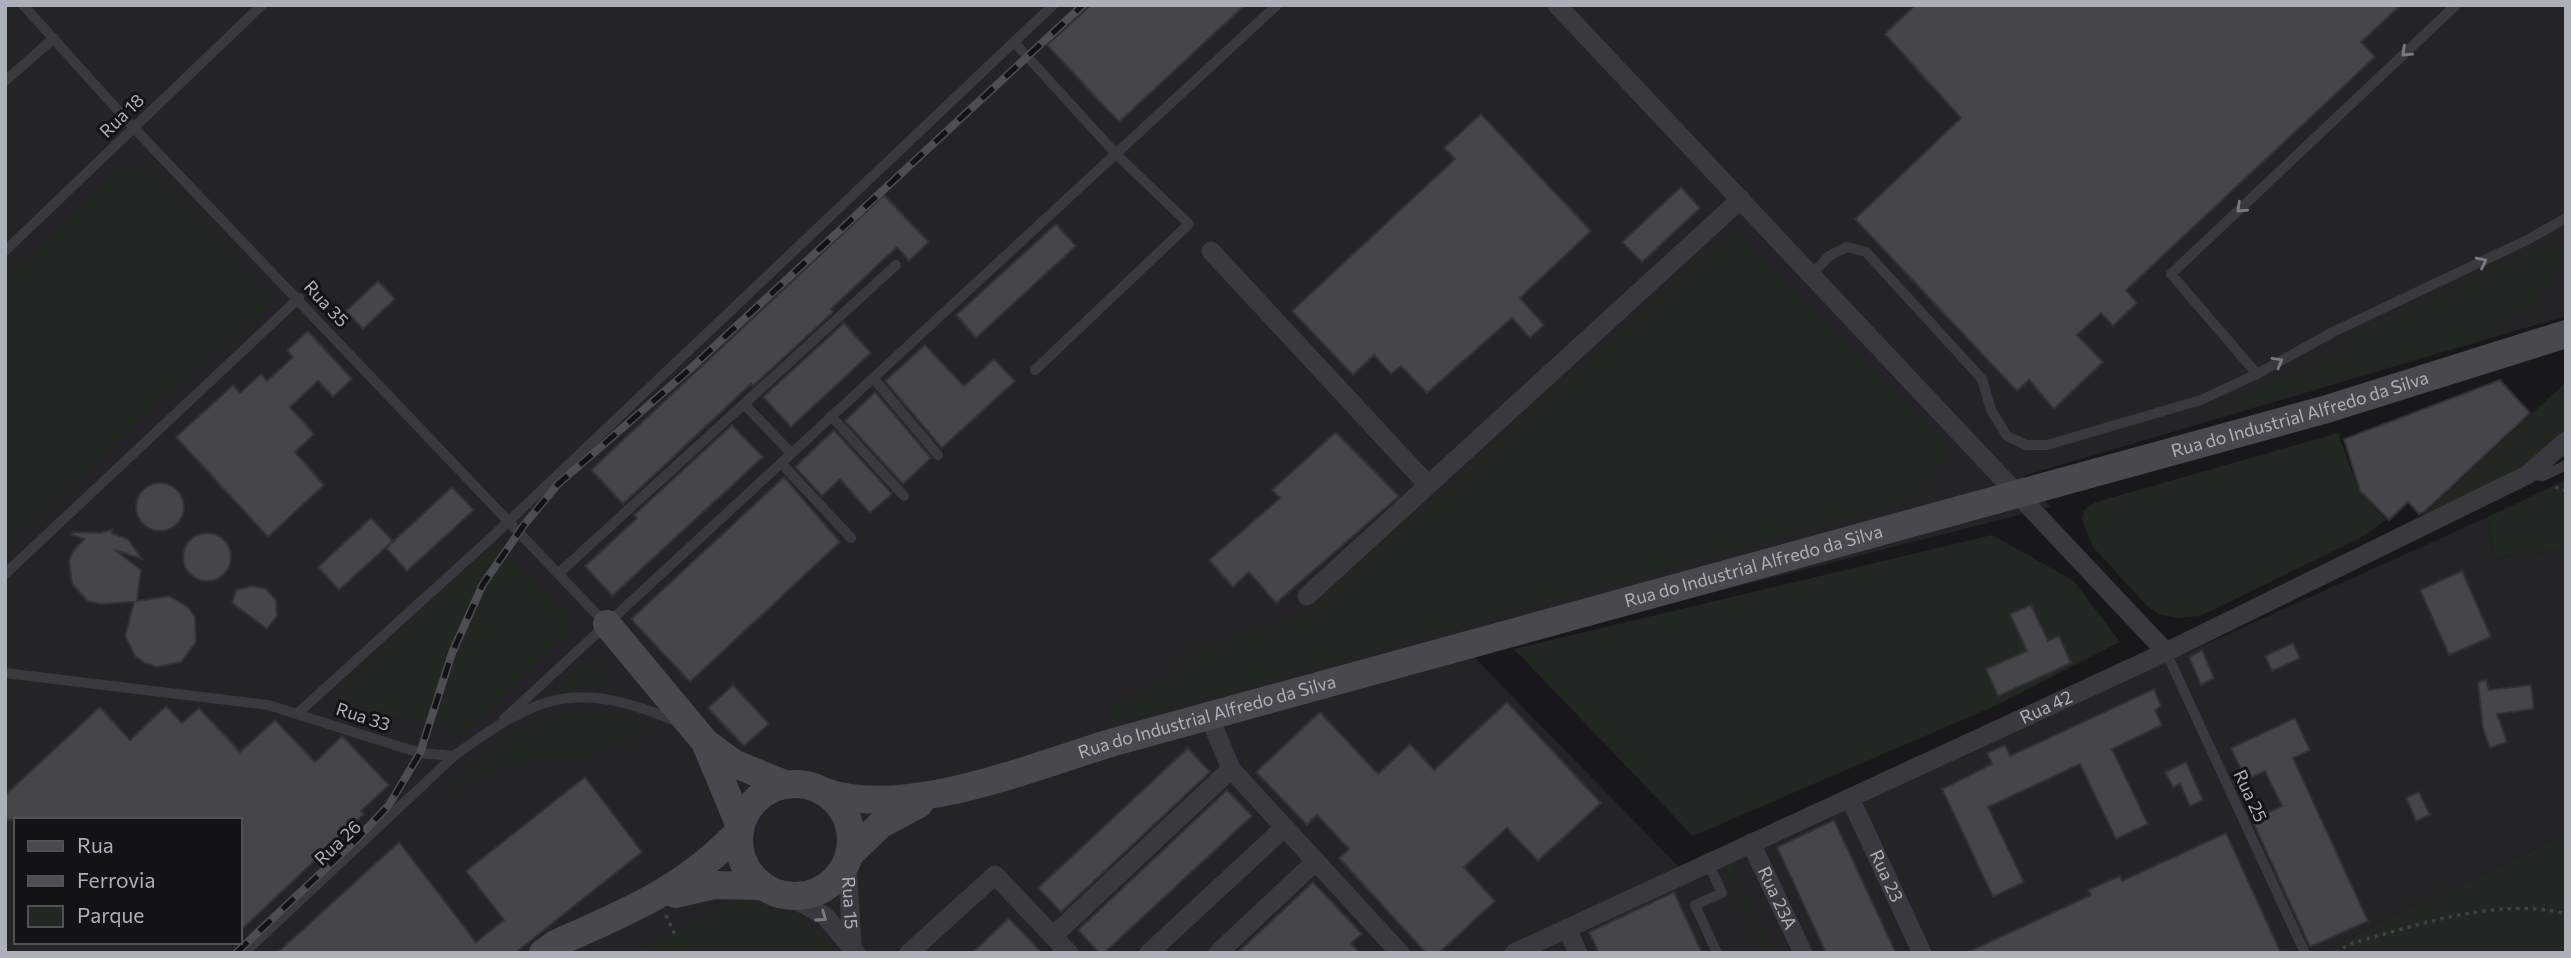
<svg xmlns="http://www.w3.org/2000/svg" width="2571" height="958" font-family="Commissioner,sans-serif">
<rect width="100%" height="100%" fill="#18181a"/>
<!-- built -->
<path fill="#242427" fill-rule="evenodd" d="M5,5h2561v311l-543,160 28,31 -580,147 218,223 801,-361 3,41 73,-7v284l-249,119h-2312zM16,820h224v122h-224z"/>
<!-- green -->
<g fill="#202821">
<polygon points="144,165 274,299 5,543 5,279 120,169"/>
<polygon points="1735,230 1945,443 1947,456 1910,500 1110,725 1116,707 1176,670 1202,646 1298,617"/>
<polygon points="2546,242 2557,245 2561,255 2534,306 2511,316 2491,335 2470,344 2200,418 2354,344 2350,334"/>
<polygon points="2566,382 2566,430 2504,482 2411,526"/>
<polygon points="2338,433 2359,491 2386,520 2359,539 2200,616 2179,618 2161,615 2148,607 2093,547 2082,520 2084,510 2096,502"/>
<polygon points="2566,480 2566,550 2493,557 2490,516"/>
<polygon points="1992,535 2074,581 2120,642 1997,705 1693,836 1514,649"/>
<polygon points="491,538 567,612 570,630 459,735 333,697"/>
<polygon points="584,662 596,664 607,677 606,685 559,691 557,686"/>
<polygon points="584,712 623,717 647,732 584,756 544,758 500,769 438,793 504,737 549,716"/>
<polygon points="2566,834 2566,953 2317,953"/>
<polygon points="1730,864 1771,953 1765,953 1725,867"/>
<path d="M742,894c32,16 68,20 90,51l-8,3 2,5h-198l62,-26z"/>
</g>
<!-- building -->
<g fill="#45464a" stroke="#323236" stroke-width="2">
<polygon points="1091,5 1245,5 1119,122 1047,45"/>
<polygon points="1915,5 2401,5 2361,42 2375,57 2126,290 2137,303 2113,326 2101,313 2077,335 2103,362 2054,409 2029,380 2017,391 1855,219 1961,118 1885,34"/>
<polygon points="1481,114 1591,231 1520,298 1544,325 1530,338 1512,318 1427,393 1401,366 1391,374 1374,355 1353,375 1292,311 1455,159 1444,148"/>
<polygon points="1681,187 1700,208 1642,262 1622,242"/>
<polygon points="884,195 929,242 909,261 897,247 831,309 833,312 753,386 751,384 623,504 591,470"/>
<polygon points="1056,224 1076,246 976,338 956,315"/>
<polygon points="378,281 395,299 363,329 346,311"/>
<polygon points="844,323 871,353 791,427 763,397"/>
<polygon points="308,331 352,379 333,397 318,381 290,407 314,434 295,452 324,485 268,537 176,437 233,385 240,393 261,374 267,381 293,357 287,350"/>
<polygon points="925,345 964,386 994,359 1015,381 942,448 885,381"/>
<polygon points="2500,380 2530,413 2424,512 2419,514 2408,502 2389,520 2360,491 2344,439"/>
<polygon points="875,392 931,458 903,484 845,421"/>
<polygon points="732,425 763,457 612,596 585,566 637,518 634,515"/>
<polygon points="834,430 892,494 870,513 840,479 822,496 795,467"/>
<polygon points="1336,432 1399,496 1276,603 1249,572 1233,587 1209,560 1280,498 1272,490"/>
<polygon points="784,477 840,542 690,682 631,619"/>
<circle cx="160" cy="507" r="24"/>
<polygon points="452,487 474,510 407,571 386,548"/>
<polygon points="371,518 393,541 339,590 318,567"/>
<polygon points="113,529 111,533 128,539 142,559 115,550 141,570 137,601 169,596 188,607 195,617 196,642 181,662 157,667 145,663 135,656 125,636 134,602 100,604 88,601 72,584 69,561 73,551 84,539 72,535 73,532 101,533"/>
<circle cx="207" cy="557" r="24"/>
<polygon points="2462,571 2491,637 2449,655 2420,590"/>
<polygon points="251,586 266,589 276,600 277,616 267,629 232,603 236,590"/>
<polygon points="2031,605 2048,641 2059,636 2071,663 1998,696 1986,669 2027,651 2010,614"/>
<polygon points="2293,643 2300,658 2272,671 2265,656"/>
<polygon points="2202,650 2214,678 2201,685 2189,657"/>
<polygon points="2486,680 2489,690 2531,685 2534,709 2497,714 2507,742 2490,748 2483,729 2478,682"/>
<polygon points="733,685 769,724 744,746 708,708"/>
<polygon points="2154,689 2161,706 2155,710 2162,725 2112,749 2148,824 2116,839 2080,764 1988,807 2024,882 1993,897 1942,789 1992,764 1987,753 2005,745 2010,756"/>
<polygon points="1507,702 1601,803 1538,861 1507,828 1464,867 1495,901 1439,953 1426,953 1339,858 1349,849 1317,815 1307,825 1256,772 1320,712 1378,774 1410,744 1434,770"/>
<polygon points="166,706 182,723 199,708 240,752 275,720 315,762 342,736 389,785 361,811 364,814 240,931 240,820 5,820 5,795 100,707 130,740"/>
<polygon points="2295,718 2310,750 2293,758 2368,921 2310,947 2252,820 2282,806 2265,771 2246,780 2231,748"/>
<polygon points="1188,748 1210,772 1061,912 1038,888"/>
<polygon points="2186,762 2203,800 2190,806 2180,784 2173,787 2165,772"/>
<polygon points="585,777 642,852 515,953 277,953 399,842 476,942 504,920 466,871"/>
<polygon points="1227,790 1252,816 1104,953 1099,953 1078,930"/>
<polygon points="2419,792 2430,815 2416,821 2406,798"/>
<polygon points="1834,820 1896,953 1826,953 1777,847"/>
<polygon points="2226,833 2281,953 1966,953 2091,895 2088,890 2120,876 2122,881"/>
<polygon points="1313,882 1362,934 1351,943 1360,953 1237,953"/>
<polygon points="1674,892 1702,953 1599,953 1589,932"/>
<polygon points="1009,918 1042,953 972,953"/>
</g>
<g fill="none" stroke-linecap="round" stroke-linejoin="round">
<!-- path -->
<g stroke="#3f4146" stroke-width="3.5" stroke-dasharray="3.5 5" stroke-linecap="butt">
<polyline points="2555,487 2566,491"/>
<polyline points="666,915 676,937"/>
<path d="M2336,953l13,-9c66,-18 149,-48 217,-30"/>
</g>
<!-- lane -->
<g stroke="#393a3f" stroke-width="10">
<polyline points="23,5 133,127 606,624"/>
<polyline points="2456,5 2171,274 2257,374 2333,332 2529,239 2566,218"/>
<polyline points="1014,42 1117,155 1189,224 1035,370"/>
<polyline points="5,81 54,38"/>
<polyline points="5,251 262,5"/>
<polyline points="1812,274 1829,256 1847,247 1866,252 1982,379 1991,410 2007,436 2026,445 2047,445 2201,400 2257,374"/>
<polyline points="873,378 938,455"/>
<polyline points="744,404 791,453"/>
<polyline points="831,416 904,496"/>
<polyline points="781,463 851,538"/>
<polyline points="2528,475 2543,476 2566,465"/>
<polyline points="559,573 896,265"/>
<polyline points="5,574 299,298"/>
<polyline points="2166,652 2305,953"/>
<path d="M5,673l263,32 152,48 34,3c86,-63 122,-77 224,-34"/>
<polyline points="298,713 491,538 1053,5"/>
<polyline points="504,719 1277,5"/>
<polyline points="1708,863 1722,893 1695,905 1717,953"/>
<polyline points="244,953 454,756"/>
</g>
<!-- street -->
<g stroke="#393a3f" stroke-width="19">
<polyline points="1557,5 2166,652"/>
<polyline points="1211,251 1428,485"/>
<polyline points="1307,596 1741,199"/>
<polyline points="1209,716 1231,769 1400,953"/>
<path id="s1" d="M1850,798l72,155"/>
<path id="s2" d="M1751,843l52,110"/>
<path id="s3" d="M847,861l5,84"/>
<polyline points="787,895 825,916 856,953"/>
<polyline points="1567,928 1578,953"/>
<polyline points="1053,936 1231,769"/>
<polyline points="909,953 995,875 1069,953"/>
<polyline points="1149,953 1285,827"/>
<polyline points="1218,953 1316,861"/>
<path id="s4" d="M1514,953l652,-301 361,-177 39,-34"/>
</g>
<!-- secondary -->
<g stroke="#47494f" stroke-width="28">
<polyline points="607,624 705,742 735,764 787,785"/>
<polyline points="705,742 740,826"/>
<circle cx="795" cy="840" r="56"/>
<path id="s5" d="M825,792c80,28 209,-26 289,-50l1213,-333 239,-75"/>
<polyline points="849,855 880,825 919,804"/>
<polyline points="675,894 714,885 763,886"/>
<path d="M543,953l14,-10c70,-31 130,-55 183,-113"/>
</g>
<!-- rail casing -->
<g stroke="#4c4e54" stroke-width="8">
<polyline id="rail" points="236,953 357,839 389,805 420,753 452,653 483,584 524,525 558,484 689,370 1083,5"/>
</g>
<!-- rail -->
<use href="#rail" stroke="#131315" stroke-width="5" stroke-dasharray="16" stroke-linecap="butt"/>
</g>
<!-- one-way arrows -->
<defs><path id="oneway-chevron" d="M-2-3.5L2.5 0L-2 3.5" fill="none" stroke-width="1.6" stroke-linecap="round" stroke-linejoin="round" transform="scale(1.75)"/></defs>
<g stroke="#787b82">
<use href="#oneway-chevron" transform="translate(2406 52) rotate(137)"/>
<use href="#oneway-chevron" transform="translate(2241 208) rotate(137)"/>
<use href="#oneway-chevron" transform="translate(2482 262) rotate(-26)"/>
<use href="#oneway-chevron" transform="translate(2278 362) rotate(-29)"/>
<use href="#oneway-chevron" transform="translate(822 917) rotate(35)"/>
</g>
<g text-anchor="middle" stroke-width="6" stroke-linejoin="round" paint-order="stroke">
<!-- street labels -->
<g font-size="18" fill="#abb0b9" stroke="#131315">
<text transform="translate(122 116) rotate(-44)" y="6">Rua 18</text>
<text transform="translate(326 304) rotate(47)" y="6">Rua 35</text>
<text dy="6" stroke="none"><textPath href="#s5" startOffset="1528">Rua do Industrial Alfredo da Silva</textPath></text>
<text dy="6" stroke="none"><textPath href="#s5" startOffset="961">Rua do Industrial Alfredo da Silva</textPath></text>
<text dy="6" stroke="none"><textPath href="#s4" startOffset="586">Rua 42</textPath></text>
<text transform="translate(363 717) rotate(18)" y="6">Rua 33</text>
<text dy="6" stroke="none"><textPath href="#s5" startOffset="394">Rua do Industrial Alfredo da Silva</textPath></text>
<text transform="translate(2250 796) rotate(65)" y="6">Rua 25</text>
<text transform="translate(338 843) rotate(-43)" y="6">Rua 26</text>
<text dy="6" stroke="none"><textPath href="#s1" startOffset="86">Rua 23</textPath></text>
<text dy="6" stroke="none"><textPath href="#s2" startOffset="61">Rua 23A</textPath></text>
<text dy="6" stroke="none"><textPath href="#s3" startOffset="42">Rua 15</textPath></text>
</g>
</g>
<!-- border -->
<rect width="2571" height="958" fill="none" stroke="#abb0b9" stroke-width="14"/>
<!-- legend -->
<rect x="14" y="818" width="228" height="126" fill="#131315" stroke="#505257" stroke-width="2"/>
<rect x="28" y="841" width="35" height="10" fill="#47494f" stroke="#505257" stroke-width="2"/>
<text x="77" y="853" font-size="21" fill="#abb0b9">Rua</text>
<rect x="28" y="876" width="35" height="10" fill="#4c4e54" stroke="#505257" stroke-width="2"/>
<text x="77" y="888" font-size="21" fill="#abb0b9">Ferrovia</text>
<rect x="28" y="906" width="35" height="21" fill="#202821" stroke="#505257" stroke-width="2"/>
<text x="77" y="923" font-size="21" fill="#abb0b9">Parque</text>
</svg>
